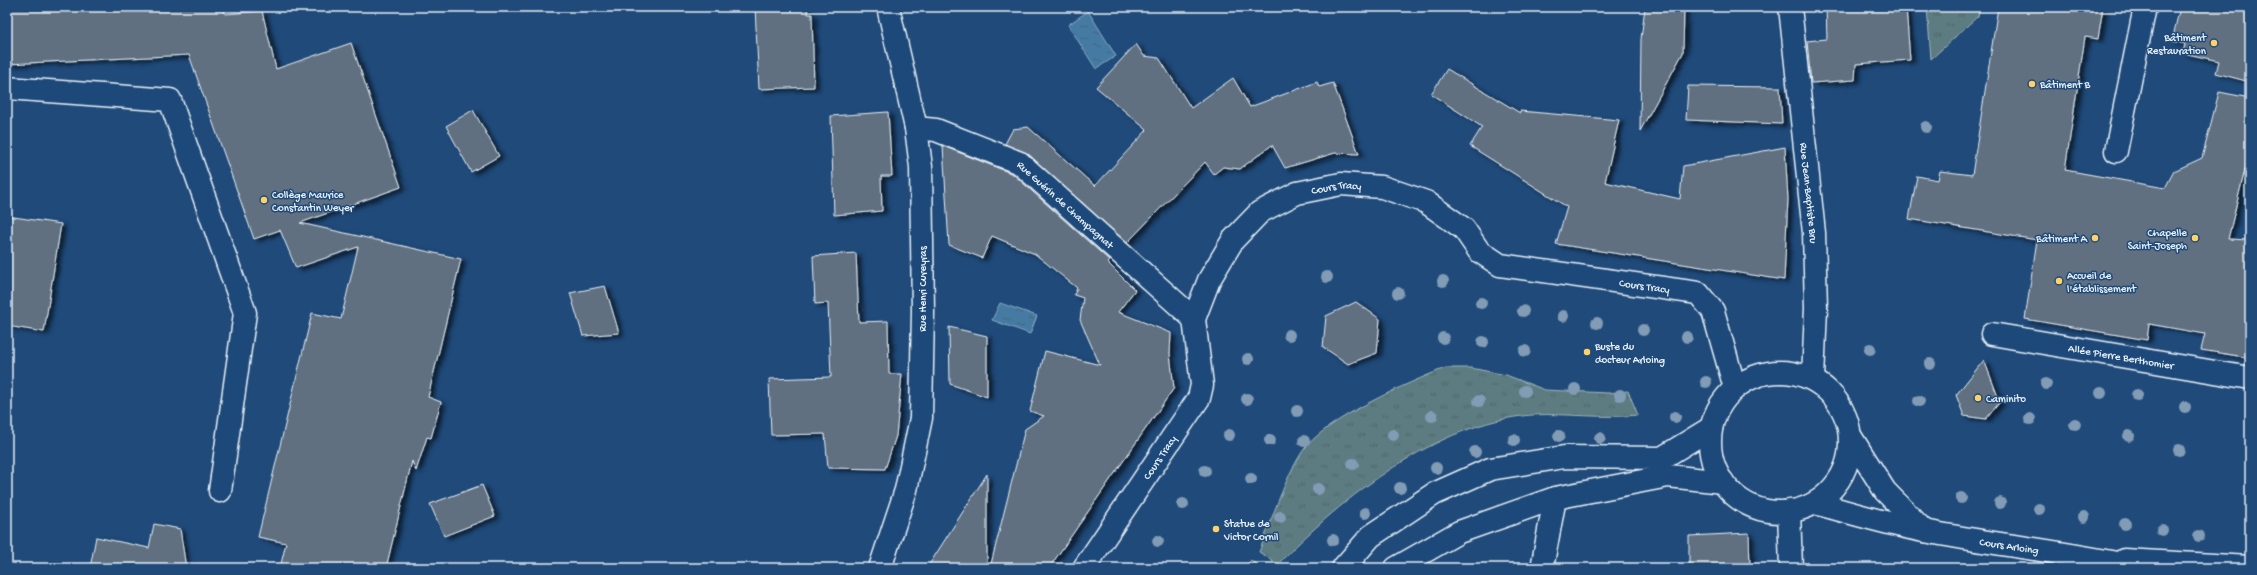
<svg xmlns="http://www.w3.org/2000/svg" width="2257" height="575" font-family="'Gochi Hand',sans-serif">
<defs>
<pattern id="grass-tufts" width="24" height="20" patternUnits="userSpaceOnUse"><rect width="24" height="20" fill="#5c7c81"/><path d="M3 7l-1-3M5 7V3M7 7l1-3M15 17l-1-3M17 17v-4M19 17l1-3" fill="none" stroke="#526568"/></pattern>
<pattern id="water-ripples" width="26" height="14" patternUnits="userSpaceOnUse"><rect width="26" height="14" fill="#457aa2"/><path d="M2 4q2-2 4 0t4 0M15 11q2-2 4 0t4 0" fill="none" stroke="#45647a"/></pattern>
<filter id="shadow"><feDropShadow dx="4.5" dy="2.5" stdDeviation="2" flood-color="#0009"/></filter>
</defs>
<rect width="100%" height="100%" fill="#1f4a7a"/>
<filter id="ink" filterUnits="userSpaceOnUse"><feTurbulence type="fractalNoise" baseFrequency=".025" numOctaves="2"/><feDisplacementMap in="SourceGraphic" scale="8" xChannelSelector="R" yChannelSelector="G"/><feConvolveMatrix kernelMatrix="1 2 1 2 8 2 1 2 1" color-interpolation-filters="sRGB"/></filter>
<g filter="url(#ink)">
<!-- grass -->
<g fill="url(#grass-tufts)" stroke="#a2b6bc">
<polygon points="1927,7 1980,7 1978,16 1931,59"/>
<path d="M1445,368h26l35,7 39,15 63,3 20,-2 10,24c-35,4 -70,-2 -106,0 -95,7 -190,83 -254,149l-19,-12c13,-33 24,-70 43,-100 22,-33 106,-69 143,-84z"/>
<polygon points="1251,560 1260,568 1244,568"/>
</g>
<!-- water -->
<g fill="url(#water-ripples)" stroke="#86aac4">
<polygon points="1088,11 1116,56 1096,69 1068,25"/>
<polygon points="1000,303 1037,316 1030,334 992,320"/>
</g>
<!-- building -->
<g fill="#617081" stroke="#e8f1f8" filter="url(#shadow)">
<polygon points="7,7 224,7 225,14 262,11 276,69 351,43 401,187 300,223 461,259 428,397 441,402 431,438 427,437 416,471 412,461 386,568 280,568 286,543 258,537 312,313 341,319 358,247 296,268 280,230 254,239 189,55 7,64"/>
<polygon points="755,7 807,7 808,14 812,14 814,87 759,89"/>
<polygon points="1645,7 1684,7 1683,53 1640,131 1641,39"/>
<polygon points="1826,7 1906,7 1910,60 1856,64 1855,80 1811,83 1807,41 1827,39"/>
<polygon points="1998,7 2103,7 2098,39 2085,37 2065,170 2165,188 2174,171 2202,158 2219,92 2250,98 2250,149 2228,239 2250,240 2250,358 2201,350 2205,334 2149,324 2147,340 2025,319 2037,240 1909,219 1917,176 1938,180 1940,171 1972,175"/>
<polygon points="2180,7 2250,7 2250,82 2216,73 2219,61 2183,53 2185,44 2172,41"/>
<polygon points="1136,44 1144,56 1159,58 1191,108 1233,78 1250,107 1317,82 1319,87 1333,83 1359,154 1335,153 1285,168 1272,145 1240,169 1223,167 1214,174 1205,162 1127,243 1028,154 1005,144 1013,129 1028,127 1095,186 1147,130 1096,87"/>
<polygon points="1447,69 1520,113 1520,111 1619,120 1605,182 1680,199 1683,166 1785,147 1788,199 1784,280 1556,244 1567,207 1470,146 1482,127 1431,94"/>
<polygon points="1688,86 1780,87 1782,124 1686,120"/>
<polygon points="473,110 499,156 471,172 446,126"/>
<polygon points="888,112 892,176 881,176 882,211 834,215 831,116"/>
<polygon points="943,146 1013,174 1110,261 1108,263 1135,290 1118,312 1171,333 1170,354 1174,388 1049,568 990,568 1025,429 1044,416 1030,411 1045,351 1100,365 1080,320 1083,298 1074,295 1077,288 1035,254 992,236 982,258 949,245"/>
<polygon points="7,216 61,224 44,332 7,326"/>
<polygon points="856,253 859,322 888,321 889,374 902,374 896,436 885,469 828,468 825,434 771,435 769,379 831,377 828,303 815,304 813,256"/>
<polygon points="605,286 619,333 583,336 570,293"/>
<polygon points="1356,302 1380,319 1377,353 1348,364 1323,347 1326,316"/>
<polygon points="949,327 987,336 987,397 950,384"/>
<polygon points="1984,360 2000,402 1986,419 1964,416 1956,395"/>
<polygon points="987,474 987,568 927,568"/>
<polygon points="482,485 495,516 444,536 430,504"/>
<polygon points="154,524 180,529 186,568 90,568 96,537 149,548"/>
<polygon points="1749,533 1750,568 1689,568 1689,536"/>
</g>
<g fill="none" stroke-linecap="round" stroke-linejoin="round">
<!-- minor casing -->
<g stroke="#e8f1f8" stroke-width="25">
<g id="minor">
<polyline points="7,88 170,100 245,313 220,491"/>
<path id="s1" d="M916,128l20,2 84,33 174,156"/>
<polyline points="2116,151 2145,7"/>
<path id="s2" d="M1992,334l258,44"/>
<polyline points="1789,511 1791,568"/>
<path id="s3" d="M1084,568l115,-170 3,-13 -8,-66 15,-39 24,-40 27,-28 37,-19 44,-9 41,3 44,15 38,27 15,22 21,14 198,28 15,18 22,77"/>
<polyline points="1542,568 1555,498"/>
</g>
</g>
<!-- major casing -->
<g stroke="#e8f1f8" stroke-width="25">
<g id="major">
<path id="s4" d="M1790,7l24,226 2,75 -3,71"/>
<circle cx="1780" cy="442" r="70"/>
<polyline points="1851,437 1885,491 1924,531"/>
<path id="s5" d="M1815,503c36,10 72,21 109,28 72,14 144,21 216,37"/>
<polyline points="2124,560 2250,567"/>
<polyline points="880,568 906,490 921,418 923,311 921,167 916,128 888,7"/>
<polyline points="1343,568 1371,536 1434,494 1490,469 1564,457 1662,458 1711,428"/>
<polyline points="1396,568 1459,532 1555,498 1668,476 1723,482"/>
</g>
</g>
<!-- minor -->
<use href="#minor" stroke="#1f4a7a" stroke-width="22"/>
<!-- major -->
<use href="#major" stroke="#1f4a7a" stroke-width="22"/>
</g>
<!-- trees -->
<g fill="#829cb5">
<circle cx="1926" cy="127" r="6"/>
<circle cx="1327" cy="277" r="6"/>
<circle cx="1443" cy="281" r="6"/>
<circle cx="1398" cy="293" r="6"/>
<circle cx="1481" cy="303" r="6"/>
<circle cx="1523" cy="311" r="6"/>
<circle cx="1563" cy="316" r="6"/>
<circle cx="1597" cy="323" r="6"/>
<circle cx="1643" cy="330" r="6"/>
<circle cx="1289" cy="335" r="6"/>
<circle cx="1687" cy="337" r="6"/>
<circle cx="1443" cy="338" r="6"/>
<circle cx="1483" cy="342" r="6"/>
<circle cx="1870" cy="349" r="6"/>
<circle cx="1525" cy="351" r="6"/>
<circle cx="1248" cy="359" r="6"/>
<circle cx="1930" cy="364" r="6"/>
<circle cx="1706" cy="382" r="6"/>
<circle cx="2046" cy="384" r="6"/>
<circle cx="1575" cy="389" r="6"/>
<circle cx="1525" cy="391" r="6"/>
<circle cx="2101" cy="393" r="6"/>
<circle cx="1620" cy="395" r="6"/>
<circle cx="2137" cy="395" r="6"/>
<circle cx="1247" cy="399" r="6"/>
<circle cx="1479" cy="401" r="6"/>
<circle cx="1919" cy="401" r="6"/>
<circle cx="2185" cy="407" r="6"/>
<circle cx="1297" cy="411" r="6"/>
<circle cx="1432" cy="416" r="6"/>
<circle cx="1675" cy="417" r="6"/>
<circle cx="2030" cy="419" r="6"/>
<circle cx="2075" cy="424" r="6"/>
<circle cx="1229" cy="435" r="6"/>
<circle cx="1393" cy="435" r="6"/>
<circle cx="1559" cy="436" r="6"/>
<circle cx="2129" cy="436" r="6"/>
<circle cx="1600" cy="438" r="6"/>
<circle cx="1270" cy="440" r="6"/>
<circle cx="1514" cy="440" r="6"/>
<circle cx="1304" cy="441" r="6"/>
<circle cx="2179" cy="450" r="6"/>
<circle cx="1475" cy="452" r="6"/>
<circle cx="1353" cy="464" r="6"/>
<circle cx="1436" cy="468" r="6"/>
<circle cx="1205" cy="471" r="6"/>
<circle cx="1251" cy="479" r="6"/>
<circle cx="1400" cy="488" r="6"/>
<circle cx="1318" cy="489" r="6"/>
<circle cx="1961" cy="498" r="6"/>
<circle cx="2000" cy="503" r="6"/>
<circle cx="1183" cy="504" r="6"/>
<circle cx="2039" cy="509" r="6"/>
<circle cx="1365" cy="513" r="6"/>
<circle cx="1280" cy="517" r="6"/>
<circle cx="2084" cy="517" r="6"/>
<circle cx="2125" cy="524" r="6"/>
<circle cx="2162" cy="530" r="6"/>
<circle cx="2199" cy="536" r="6"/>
<circle cx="1333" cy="540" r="6"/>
<circle cx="1158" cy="541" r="6"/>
</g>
</g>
<!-- markers -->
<g fill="#ffd166" stroke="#1f4a7a" stroke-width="1.5">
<circle cx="2214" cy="43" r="4"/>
<circle cx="2032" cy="84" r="4"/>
<circle cx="264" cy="200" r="4"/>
<circle cx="2095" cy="238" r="4"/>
<circle cx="2195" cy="238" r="4"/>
<circle cx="2059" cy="281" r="4"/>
<circle cx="1587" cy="352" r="4"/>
<circle cx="1978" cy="398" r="4"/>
<circle cx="1216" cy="529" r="4"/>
</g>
<g text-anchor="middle" stroke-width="3" stroke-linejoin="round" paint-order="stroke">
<!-- poi labels -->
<g font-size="11" fill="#e8f1f8" stroke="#1f4a7a" text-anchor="start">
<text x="2206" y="41" text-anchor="end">Bâtiment<tspan x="2206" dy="13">Restauration</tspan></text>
<text x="2040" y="88">Bâtiment B</text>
<text x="272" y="198">Collège Maurice<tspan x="272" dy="13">Constantin Weyer</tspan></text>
<text x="2187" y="236" text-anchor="end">Chapelle<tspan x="2187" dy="13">Saint-Joseph</tspan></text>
<text x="2087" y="242" text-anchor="end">Bâtiment A</text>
<text x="2067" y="279">Accueil de<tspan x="2067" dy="13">l'établissement</tspan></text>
<text x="1595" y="350">Buste du<tspan x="1595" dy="13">docteur Arloing</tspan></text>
<text x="1986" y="402">Caminito</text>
<text x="1224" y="527">Statue de<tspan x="1224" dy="13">Victor Cornil</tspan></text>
</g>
<!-- street labels -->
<g font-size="11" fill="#e8f1f8" stroke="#1f4a7a">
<text dy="4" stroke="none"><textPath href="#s3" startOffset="494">Cours Tracy</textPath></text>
<text dy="4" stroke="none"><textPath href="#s4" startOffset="187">Rue Jean-Baptiste Bru</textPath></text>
<text dy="4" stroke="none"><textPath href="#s1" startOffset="172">Rue Guérin de Champagnat</textPath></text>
<text dy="4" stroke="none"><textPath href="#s3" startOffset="831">Cours Tracy</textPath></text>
<text transform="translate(922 289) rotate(-90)" y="4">Rue Henri Cureyras</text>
<text dy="4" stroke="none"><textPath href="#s2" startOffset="131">Allée Pierre Berthomier</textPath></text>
<text dy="4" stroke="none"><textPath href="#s3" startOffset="134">Cours Tracy</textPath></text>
<text dy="4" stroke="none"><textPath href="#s5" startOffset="199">Cours Arloing</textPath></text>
</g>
</g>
<!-- margin -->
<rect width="2257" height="575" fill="none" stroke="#1f4a7a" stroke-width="24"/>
<rect x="12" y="12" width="2233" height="551" fill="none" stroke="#e8f1f8" stroke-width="1.5" filter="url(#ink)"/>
</svg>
